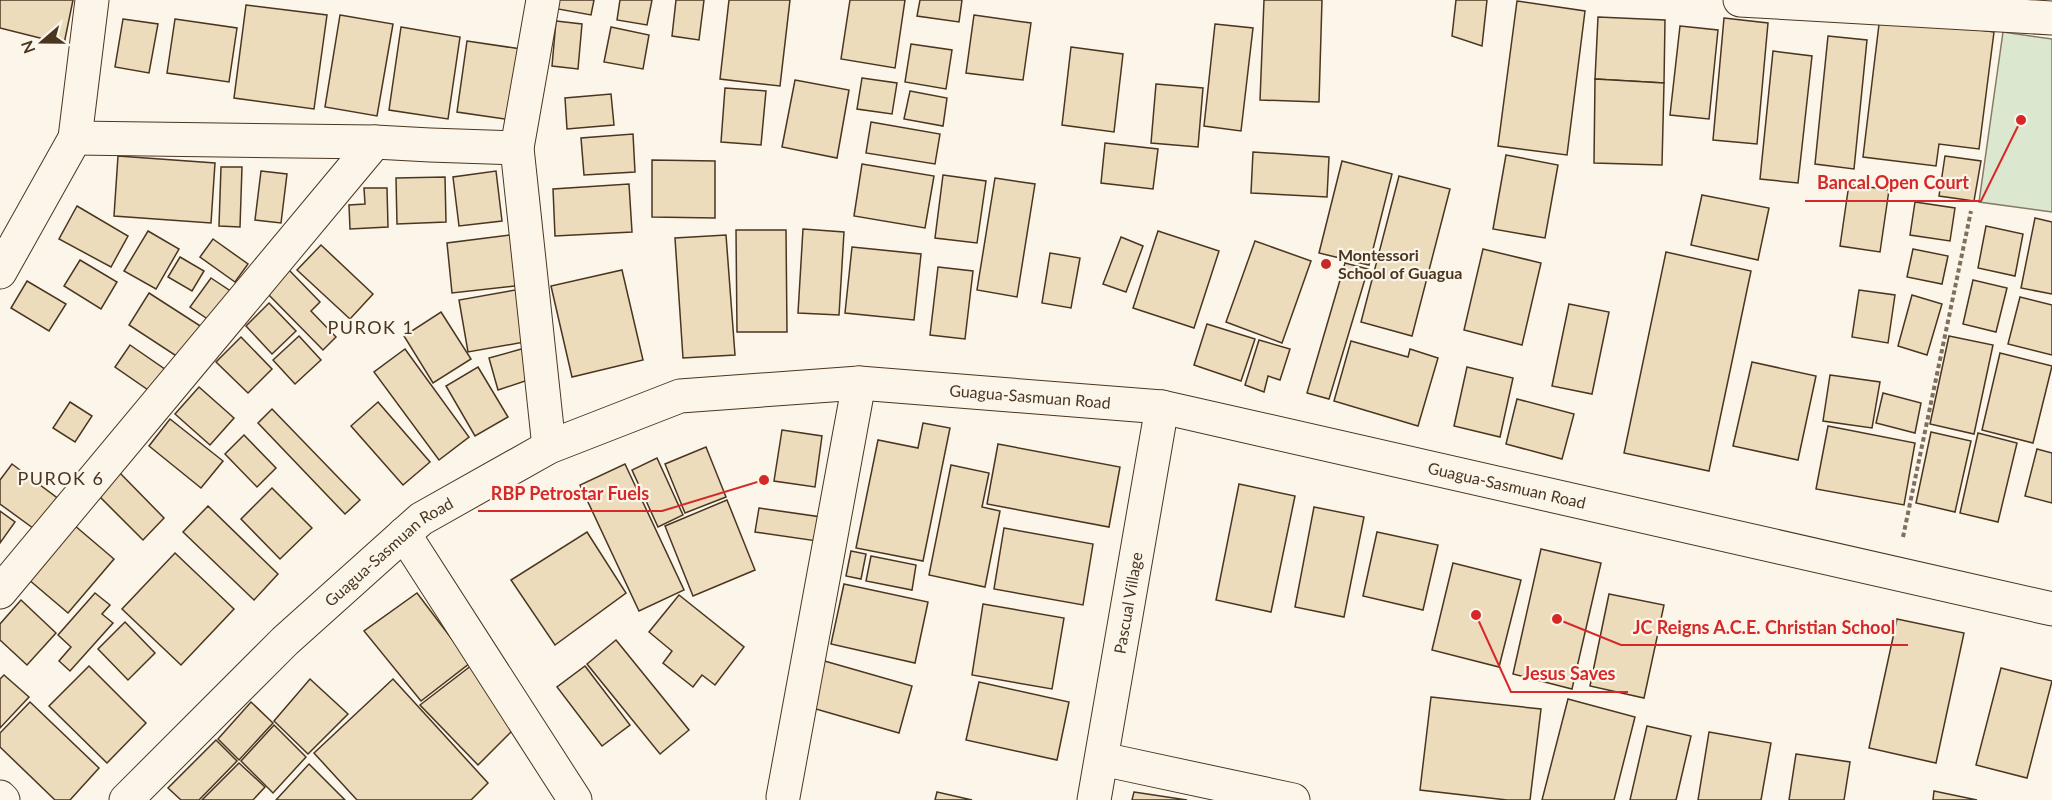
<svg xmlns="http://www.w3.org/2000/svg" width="2052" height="800" font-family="Lato,sans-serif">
<rect width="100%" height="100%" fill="#fbf6e9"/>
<!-- green -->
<polygon fill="#dce7d0" stroke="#887966" stroke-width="1.5" points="2003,32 2052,39 2052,212 1979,202"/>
<!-- building -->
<g fill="#ecdcbc" stroke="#4a3520" stroke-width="1.5">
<polygon points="0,0 73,0 64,44 0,28"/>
<polygon points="559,0 594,0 591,15 558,9"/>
<polygon points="620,0 652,0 647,25 617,20"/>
<polygon points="676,0 704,0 699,40 672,36"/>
<polygon points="729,0 790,0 780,86 720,79"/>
<polygon points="850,0 905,0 895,68 841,59"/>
<polygon points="920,0 962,0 959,22 917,16"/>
<polygon points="1264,0 1322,0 1319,102 1260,100"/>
<polygon points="1456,0 1487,0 1482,46 1452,36"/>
<polygon points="1517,1 1585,11 1567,155 1498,146"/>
<polygon points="246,5 327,15 314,109 234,98"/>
<polygon points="340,15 393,24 377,116 325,107"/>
<polygon points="974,15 1031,23 1023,80 966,73"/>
<polygon points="1880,16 1994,32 1979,149 1939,144 1936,166 1863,157"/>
<polygon points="1598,17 1665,20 1664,83 1595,79"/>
<polygon points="1724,18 1768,23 1757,144 1713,140"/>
<polygon points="123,19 158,24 149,73 115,67"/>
<polygon points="175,19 237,28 229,82 167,73"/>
<polygon points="556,21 582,24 578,69 552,66"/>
<polygon points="1215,24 1253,28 1241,131 1204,126"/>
<polygon points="1680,26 1718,30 1709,119 1670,115"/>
<polygon points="401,27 460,37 448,119 389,110"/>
<polygon points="611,27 649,35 643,69 604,62"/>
<polygon points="1828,36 1867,40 1854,169 1815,164"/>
<polygon points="467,41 521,49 512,120 457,112"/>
<polygon points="911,44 952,50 946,89 905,82"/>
<polygon points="1071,47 1123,54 1114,132 1062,125"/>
<polygon points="1773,51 1812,56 1798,183 1760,179"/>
<polygon points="862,78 897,83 892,114 857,109"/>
<polygon points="1595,79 1664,83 1662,165 1594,163"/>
<polygon points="795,80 849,90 837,158 782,147"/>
<polygon points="1156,84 1203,88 1198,147 1151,143"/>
<polygon points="725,88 766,91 761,145 721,142"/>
<polygon points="910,91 947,98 943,126 904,119"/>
<polygon points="611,94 614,125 567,129 565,98"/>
<polygon points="871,122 940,134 935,164 866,153"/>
<polygon points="633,134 635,172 584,175 581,138"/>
<polygon points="1105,143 1158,149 1153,189 1101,183"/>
<polygon points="1253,152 1329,157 1327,197 1251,193"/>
<polygon points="1506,155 1558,165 1545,238 1493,229"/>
<polygon points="118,156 215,163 211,223 114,216"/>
<polygon points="1945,156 1981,161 1974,201 1939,196"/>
<polygon points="652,160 715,161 715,218 652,217"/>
<polygon points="1342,161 1392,174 1369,265 1319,253"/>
<polygon points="862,164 934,176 925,228 854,216"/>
<polygon points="221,167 242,167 240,227 219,226"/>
<polygon points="261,171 287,174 281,223 255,220"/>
<polygon points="496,171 502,221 459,226 453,177"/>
<polygon points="943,175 986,181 977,243 935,238"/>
<polygon points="1399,176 1450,189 1412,336 1361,322"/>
<polygon points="445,177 446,222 397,224 396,178"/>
<polygon points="995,178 1035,184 1017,297 977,290"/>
<polygon points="629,184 632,232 555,236 553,189"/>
<polygon points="1849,184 1889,190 1880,252 1840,246"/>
<polygon points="364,188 387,188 388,227 350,229 349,205 365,204"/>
<polygon points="1702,195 1769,208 1758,260 1691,245"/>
<polygon points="1915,202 1955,208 1950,241 1910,235"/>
<polygon points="77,206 128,236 111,267 59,239"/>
<polygon points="2035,218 2052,222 2052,294 2021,288"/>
<polygon points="1986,226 2023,234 2015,276 1978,268"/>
<polygon points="803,229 844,232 839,315 798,313"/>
<polygon points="736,230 786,230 787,332 737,332"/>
<polygon points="148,231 179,249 156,289 124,271"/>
<polygon points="1158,231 1219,251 1194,328 1133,308"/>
<polygon points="518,234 524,285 452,293 447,243"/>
<polygon points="726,235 735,355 683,358 675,238"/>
<polygon points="1121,237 1143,246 1126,292 1103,284"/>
<polygon points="213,239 248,264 235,282 200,257"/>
<polygon points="1255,241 1311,261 1282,343 1226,322"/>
<polygon points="321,245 373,294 350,319 297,270"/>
<polygon points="852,247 921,254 914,320 845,313"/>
<polygon points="1483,249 1541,263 1522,345 1464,330"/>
<polygon points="1913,249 1948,256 1942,284 1907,277"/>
<polygon points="1666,252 1751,271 1709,471 1624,453"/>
<polygon points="1050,253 1080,258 1071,308 1042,303"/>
<polygon points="180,257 204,271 192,291 168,277"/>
<polygon points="80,260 117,282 101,309 64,286"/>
<polygon points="1345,263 1368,269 1329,399 1307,393"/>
<polygon points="938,267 973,271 965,339 930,335"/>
<polygon points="289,270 320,302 311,311 336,337 323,350 266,292"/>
<polygon points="622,270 643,360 572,377 551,286"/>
<polygon points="211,278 235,294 215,324 190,307"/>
<polygon points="1973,280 2007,288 1996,332 1963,324"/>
<polygon points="27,281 66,304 49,331 11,308"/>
<polygon points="521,289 530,341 468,352 459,300"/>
<polygon points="1859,290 1895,295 1888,343 1852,337"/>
<polygon points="149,293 205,329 184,361 129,325"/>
<polygon points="1912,295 1942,304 1927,355 1898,346"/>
<polygon points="2020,297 2052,305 2052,355 2008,344"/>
<polygon points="269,303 296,331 272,354 246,326"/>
<polygon points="1569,304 1609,312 1592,394 1552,386"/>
<polygon points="441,312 471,359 433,383 404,336"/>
<polygon points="1207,324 1255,339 1241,381 1194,365"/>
<polygon points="299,336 321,360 295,384 273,360"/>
<polygon points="1949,336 1993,345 1974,434 1930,424"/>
<polygon points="241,337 272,369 248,393 216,362"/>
<polygon points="1259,340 1290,349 1280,380 1268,376 1264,392 1245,385"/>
<polygon points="1351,341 1408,357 1410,349 1438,358 1418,426 1334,401"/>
<polygon points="130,345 169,372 154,394 115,367"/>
<polygon points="525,348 534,378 498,390 489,358"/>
<polygon points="405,349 469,437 439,460 374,372"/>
<polygon points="2000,353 2052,366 2033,443 1982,430"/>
<polygon points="1752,362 1816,376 1798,460 1733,446"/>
<polygon points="478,367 508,417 475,436 446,386"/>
<polygon points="1467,367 1513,378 1500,437 1454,426"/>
<polygon points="1830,375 1880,382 1872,428 1823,421"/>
<polygon points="199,387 234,418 210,445 175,414"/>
<polygon points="1883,393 1921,403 1915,433 1876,423"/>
<polygon points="1517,399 1574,414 1562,459 1506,444"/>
<polygon points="70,402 92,416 75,442 53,428"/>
<polygon points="378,402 430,462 403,485 351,426"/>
<polygon points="272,409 360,500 345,514 258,423"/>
<polygon points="170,419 223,461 201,488 149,446"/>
<polygon points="923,423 950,428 923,561 856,548 878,440 918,448"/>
<polygon points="1828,426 1915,443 1904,505 1816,489"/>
<polygon points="782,430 822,436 815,487 774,481"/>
<polygon points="1931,432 1971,441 1955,512 1916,503"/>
<polygon points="1978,433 2017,443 1998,522 1960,513"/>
<polygon points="244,435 276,468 257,487 225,454"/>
<polygon points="998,444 1120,467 1109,527 987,504"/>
<polygon points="706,447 726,497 685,513 665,464"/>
<polygon points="2037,449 2052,453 2052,503 2025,496"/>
<polygon points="657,458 683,515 658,527 632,470"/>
<polygon points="12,464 60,500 37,531 0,504 0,480"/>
<polygon points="625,464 684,590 639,611 580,485"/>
<polygon points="951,465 989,473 982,507 1000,511 985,587 929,575"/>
<polygon points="117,470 164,518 143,540 95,492"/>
<polygon points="1239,484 1295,496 1271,612 1216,600"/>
<polygon points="272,488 312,528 280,559 241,519"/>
<polygon points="727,500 755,570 693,596 665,526"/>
<polygon points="208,506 278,574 254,600 183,532"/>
<polygon points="1314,507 1364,517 1344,617 1295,607"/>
<polygon points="759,508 821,517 817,541 755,532"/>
<polygon points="0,511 15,522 0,543"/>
<polygon points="74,525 114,559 68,613 28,579"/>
<polygon points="1004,528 1093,544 1083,605 994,589"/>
<polygon points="587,532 626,593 555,645 511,580"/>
<polygon points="1377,532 1438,545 1423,610 1363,596"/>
<polygon points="1541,549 1601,563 1572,689 1513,674"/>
<polygon points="851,551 866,554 861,579 846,576"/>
<polygon points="175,553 234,609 181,665 122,609"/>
<polygon points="871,556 916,565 912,590 866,581"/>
<polygon points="1453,563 1521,580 1499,667 1432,650"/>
<polygon points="844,584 928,602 915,663 831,644"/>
<polygon points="95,593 110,605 102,614 113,623 70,671 59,661 71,647 58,635"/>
<polygon points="417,593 470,663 421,701 364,631"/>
<polygon points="1609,594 1664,605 1644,698 1590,686"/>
<polygon points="679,595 744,647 715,685 702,675 693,687 663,663 672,651 649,632"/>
<polygon points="21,600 56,633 27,665 0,640 0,624"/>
<polygon points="983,604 1064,618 1052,689 972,675"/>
<polygon points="1897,619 1964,633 1936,763 1869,748"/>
<polygon points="125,622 155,653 128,680 98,649"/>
<polygon points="616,640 689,730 660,754 587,664"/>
<polygon points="821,660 912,686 899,733 809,707"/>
<polygon points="472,665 518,725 478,765 420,705"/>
<polygon points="89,666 146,723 107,763 49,706"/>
<polygon points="585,666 630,725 602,746 557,687"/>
<polygon points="2001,668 2052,681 2027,778 1976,765"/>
<polygon points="4,675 29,697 0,728 0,679"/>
<polygon points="310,679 348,714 308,754 274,721"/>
<polygon points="393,679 488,783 471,800 357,800 314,753"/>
<polygon points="979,682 1069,702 1057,760 966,740"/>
<polygon points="1431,697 1541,709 1530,800 1507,800 1420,790"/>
<polygon points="1568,699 1635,717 1614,800 1542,800"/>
<polygon points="30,702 99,768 70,800 55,800 0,747 0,733"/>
<polygon points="251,702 273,723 239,760 218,739"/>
<polygon points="274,725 306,757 273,793 241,761"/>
<polygon points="1647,726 1691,736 1676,800 1630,800"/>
<polygon points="1709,732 1771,743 1761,800 1698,800"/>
<polygon points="216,740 237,761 199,800 181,800 168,788"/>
<polygon points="1796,754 1850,762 1844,800 1789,800"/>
<polygon points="239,763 265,787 253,800 202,800"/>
<polygon points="309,764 345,800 276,800"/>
<polygon points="1934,791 1977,800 1933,800"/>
<polygon points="937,792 972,800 935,800"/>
<polygon points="1134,792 1187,800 1132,800"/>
</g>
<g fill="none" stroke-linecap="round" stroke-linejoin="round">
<!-- minor casing -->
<g stroke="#4a3520" stroke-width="35">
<g id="minor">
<polyline points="543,0 517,148 549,447"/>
<polyline points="1740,0 2052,18"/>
<polyline points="75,138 375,142 430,145 517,148"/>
<polyline points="0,272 75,138 92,0"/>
<polyline points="404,534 575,800"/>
<polyline points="0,592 375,142"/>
<polyline points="1102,759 1293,800"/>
<polyline points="0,797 3,800"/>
<polyline points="783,797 859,383"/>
<path id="s1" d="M1094,800l68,-393"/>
</g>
</g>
<!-- major casing -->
<g stroke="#4a3520" stroke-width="35">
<g id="major">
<path id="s2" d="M126,800l159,-159 136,-122 128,-72 131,-51 179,-13 303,24 890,202"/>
</g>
</g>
<!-- path -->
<polyline stroke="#7f6f5c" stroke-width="4" stroke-dasharray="4.5 3" stroke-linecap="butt" points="1903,537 1971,211"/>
<!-- minor -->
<use href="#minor" stroke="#fbf6e9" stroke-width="33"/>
<!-- major -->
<use href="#major" stroke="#fbf6e9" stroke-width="33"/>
</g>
<!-- markers -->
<circle fill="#c62828" stroke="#fbf6e9" stroke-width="2" cx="1326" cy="264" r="6"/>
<g text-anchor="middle" stroke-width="4.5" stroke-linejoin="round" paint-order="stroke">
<!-- poi labels -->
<g font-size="16" font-weight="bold" fill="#4a3520" stroke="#fbf6e9" text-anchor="start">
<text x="1338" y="261">Montessori<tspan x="1338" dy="18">School of Guagua</tspan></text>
</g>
<!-- street labels -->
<g font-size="16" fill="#4a3520" stroke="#fbf6e9">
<text dy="6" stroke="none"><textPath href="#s2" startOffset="1046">Guagua-Sasmuan Road</textPath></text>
<text dy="6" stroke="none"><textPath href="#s2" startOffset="1532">Guagua-Sasmuan Road</textPath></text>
<text dy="6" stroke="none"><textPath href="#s2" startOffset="362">Guagua-Sasmuan Road</textPath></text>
<text dy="6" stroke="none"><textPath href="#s1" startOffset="200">Pascual Village</textPath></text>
</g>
<!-- neighbourhood labels -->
<g font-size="18" letter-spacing="1.5" fill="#4a3520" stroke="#fbf6e9">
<text x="371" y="334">PUROK 1</text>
<text x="61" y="485">PUROK 6</text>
</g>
</g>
<!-- callouts -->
<path fill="none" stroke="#d62828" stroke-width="2" d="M2021 120L1981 201H1805M764 480L662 511H478M1557 619L1621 645H1908M1476 615L1511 692H1628"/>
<g fill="#d62828" stroke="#fbf6e9" stroke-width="2">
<circle cx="2021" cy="120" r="6"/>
<circle cx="764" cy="480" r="6"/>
<circle cx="1557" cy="619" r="6"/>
<circle cx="1476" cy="615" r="6"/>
</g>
<g font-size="18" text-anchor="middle" font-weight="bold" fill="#d62828" stroke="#fbf6e9" stroke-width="4.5" stroke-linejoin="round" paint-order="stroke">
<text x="1893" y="189">Bancal Open Court</text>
<text x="570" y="500">RBP Petrostar Fuels</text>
<text x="1764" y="634">JC Reigns A.C.E. Christian School</text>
<text x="1569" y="680">Jesus Saves</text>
</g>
<!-- north arrow -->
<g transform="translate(42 42) rotate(250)" stroke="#fbf6e9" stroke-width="4.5" paint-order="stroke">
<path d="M0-4.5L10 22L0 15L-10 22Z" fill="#4a3520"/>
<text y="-9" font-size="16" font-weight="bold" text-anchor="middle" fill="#4a3520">N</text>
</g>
</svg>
